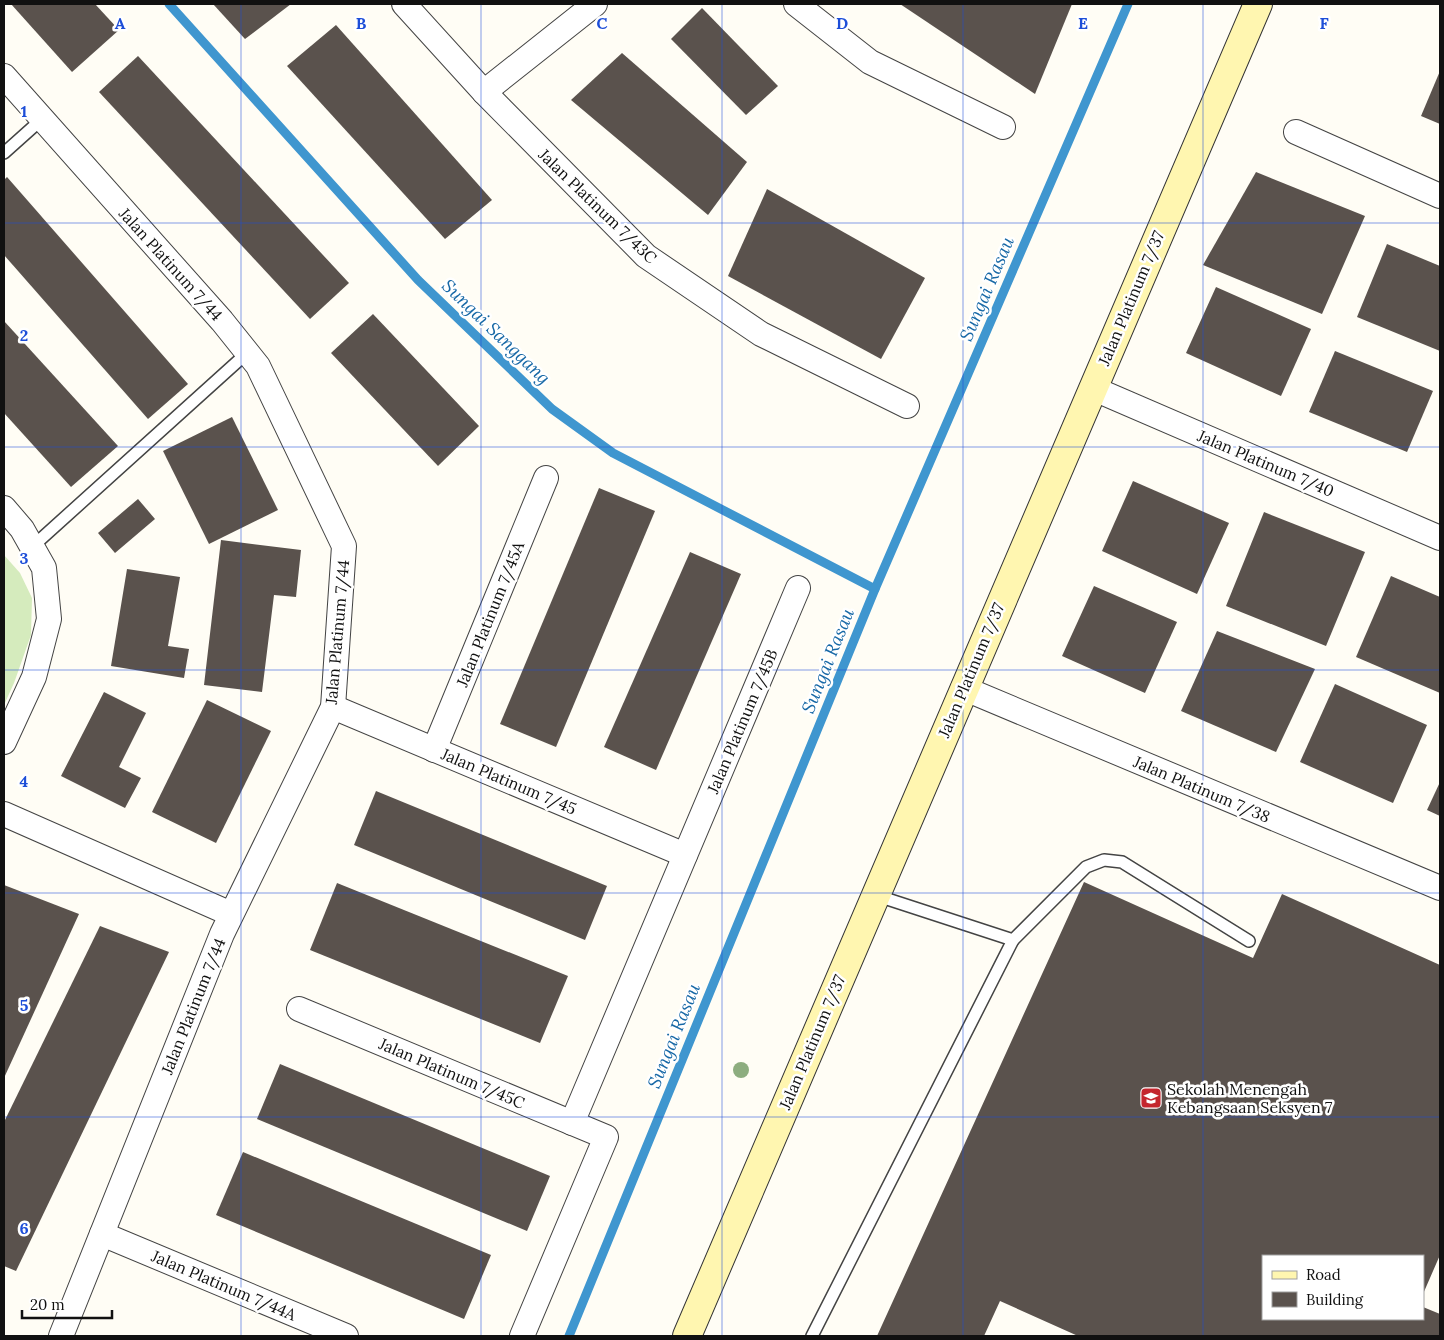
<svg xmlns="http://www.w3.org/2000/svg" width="1444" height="1340" font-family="Lora,serif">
<rect width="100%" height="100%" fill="#fffdf5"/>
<!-- green -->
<polygon fill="#d5ebbd" points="4,555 20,573 32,598 31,635 14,683 4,705"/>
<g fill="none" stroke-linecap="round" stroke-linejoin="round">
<!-- stream -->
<g stroke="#3f96cf" stroke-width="9">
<polyline points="169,4 418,280 552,409 613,453 875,589"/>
<polyline points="569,1336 875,589 1128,4"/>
</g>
</g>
<!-- building -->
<g fill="#5a524d">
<polygon points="11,4 95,4 119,30 72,72"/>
<polygon points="213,4 291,4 245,39"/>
<polygon points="900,4 1072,4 1035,94"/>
<polygon points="702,8 778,86 746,115 671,39"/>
<polygon points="336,25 492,200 445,239 287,66"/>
<polygon points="622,53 747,162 708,215 571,100"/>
<polygon points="138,56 349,283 310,319 99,92"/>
<polygon points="1440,71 1440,124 1421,116"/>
<polygon points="1256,172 1365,216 1322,314 1203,265"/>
<polygon points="7,177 188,384 148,419 4,255 4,180"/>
<polygon points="767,189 925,278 881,359 728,276"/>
<polygon points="1387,244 1440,266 1440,351 1357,317"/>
<polygon points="1216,287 1311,329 1281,396 1186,353"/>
<polygon points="373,314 479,426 438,466 331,353"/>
<polygon points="4,321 118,446 71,487 4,413"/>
<polygon points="1335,351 1433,391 1407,452 1309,412"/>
<polygon points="232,417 278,510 209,544 163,451"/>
<polygon points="1133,481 1229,523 1197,594 1102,551"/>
<polygon points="599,488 655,511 556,747 500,724"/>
<polygon points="138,499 155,519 115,553 98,533"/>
<polygon points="1264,512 1365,552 1326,646 1226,606"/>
<polygon points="221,540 301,550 296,597 274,595 262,692 204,685"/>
<polygon points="690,552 741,574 656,770 604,747"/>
<polygon points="127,569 180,577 168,646 189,649 184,678 111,666"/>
<polygon points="1391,576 1440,597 1440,693 1356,657"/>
<polygon points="1094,586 1177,622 1145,693 1062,656"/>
<polygon points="1217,631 1315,669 1276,752 1181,711"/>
<polygon points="1335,684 1427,725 1393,803 1300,762"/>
<polygon points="104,692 146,713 119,767 141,778 125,808 61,776"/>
<polygon points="207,700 271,731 216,843 152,812"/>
<polygon points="1440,782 1440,816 1427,810"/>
<polygon points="376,791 607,886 585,940 354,845"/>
<polygon points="1084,882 1253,958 1282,894 1440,965 1440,1255 1423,1294 1423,1256 1263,1256 1263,1319 1423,1319 1423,1307 1440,1314 1440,1336 1078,1336 1000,1301 984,1336 877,1336"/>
<polygon points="337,883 568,976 540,1043 310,950"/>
<polygon points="4,885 79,914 4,1078"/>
<polygon points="100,926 169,952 16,1271 4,1266 4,1122"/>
<polygon points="280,1064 550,1176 527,1231 257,1119"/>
<polygon points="243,1152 491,1255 464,1319 216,1215"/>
</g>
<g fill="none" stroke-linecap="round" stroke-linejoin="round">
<!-- lane casing -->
<g stroke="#444" stroke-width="14">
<g id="lane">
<polyline points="4,153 42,119"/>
<polyline points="32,547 247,353"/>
<polyline points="875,895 1013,940 1086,867 1104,860 1122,862 1249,941"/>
<polyline points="812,1336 1013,940"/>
</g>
</g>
<!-- street casing -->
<g stroke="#444" stroke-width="26">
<g id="street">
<polyline points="404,4 484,92 646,256 761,334 907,406"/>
<polyline points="796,4 870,62 1003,127"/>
<polyline points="4,76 222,321 258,366 344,546 333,707 222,934 61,1336"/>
<polyline points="484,92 595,4"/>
<polyline points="1296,132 1440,196"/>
<polyline points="1092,388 1440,538"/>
<polyline points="4,508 22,529 44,568 49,619 34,677 4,742"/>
<polyline points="963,688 1440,888"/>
<polyline points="333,707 685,855"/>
<polyline points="434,750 546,478"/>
<polyline points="4,814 231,914"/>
<polyline points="299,1009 606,1137 522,1336"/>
<polyline points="572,1123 798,588"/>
<polyline points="102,1234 346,1336"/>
</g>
</g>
<!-- secondary casing -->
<g stroke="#333" stroke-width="30">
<polyline id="secondary" points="687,1336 1258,4"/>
</g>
<!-- lane -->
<use href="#lane" stroke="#fff" stroke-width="11"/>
<!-- street -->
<use href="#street" stroke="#fff" stroke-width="24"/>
<!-- secondary -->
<use href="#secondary" stroke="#fff6b0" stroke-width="28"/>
</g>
<!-- trees -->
<circle fill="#8dad7f" cx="741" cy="1070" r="8"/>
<!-- grid -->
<path fill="none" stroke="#1d4ed8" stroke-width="1" stroke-opacity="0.55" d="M241,4v1332M481,4v1332M722,4v1332M963,4v1332M1203,4v1332M4,223h1436M4,447h1436M4,670h1436M4,893h1436M4,1117h1436"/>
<!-- icons -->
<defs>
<g id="school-square" transform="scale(1.125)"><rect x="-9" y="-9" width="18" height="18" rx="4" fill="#c4262e" stroke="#fff"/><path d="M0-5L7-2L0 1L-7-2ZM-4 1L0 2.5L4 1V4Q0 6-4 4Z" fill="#fff"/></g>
</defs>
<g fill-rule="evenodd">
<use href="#school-square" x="1151" y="1098"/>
</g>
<g text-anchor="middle" stroke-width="5" stroke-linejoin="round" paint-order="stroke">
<!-- street labels -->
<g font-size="16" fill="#111" stroke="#fff">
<text transform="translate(598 206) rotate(44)" y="6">Jalan Platinum 7/43C</text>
<text transform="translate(171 264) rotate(48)" y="6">Jalan Platinum 7/44</text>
<text transform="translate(1131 298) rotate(-67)" y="6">Jalan Platinum 7/37</text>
<text transform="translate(1266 463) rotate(23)" y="6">Jalan Platinum 7/40</text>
<text transform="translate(490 614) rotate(-68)" y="6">Jalan Platinum 7/45A</text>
<text transform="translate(337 632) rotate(-85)" y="6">Jalan Platinum 7/44</text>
<text transform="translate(971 670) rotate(-67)" y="6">Jalan Platinum 7/37</text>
<text transform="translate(742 721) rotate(-67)" y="6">Jalan Platinum 7/45B</text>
<text transform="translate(509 781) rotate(23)" y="6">Jalan Platinum 7/45</text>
<text transform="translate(1202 789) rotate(23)" y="6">Jalan Platinum 7/38</text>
<text transform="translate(193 1006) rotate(-68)" y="6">Jalan Platinum 7/44</text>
<text transform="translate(812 1042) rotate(-67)" y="6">Jalan Platinum 7/37</text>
<text transform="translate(452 1073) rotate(23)" y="6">Jalan Platinum 7/45C</text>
<text transform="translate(224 1285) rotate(23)" y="6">Jalan Platinum 7/44A</text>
</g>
<!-- poi labels -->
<g font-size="16" fill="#111" stroke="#fff" text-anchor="start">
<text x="1167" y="1095">Sekolah Menengah<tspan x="1167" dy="18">Kebangsaan Seksyen 7</tspan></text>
</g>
<!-- water labels -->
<g font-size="18" font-style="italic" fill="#1768a6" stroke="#fff">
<text transform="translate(987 289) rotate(-67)" y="6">Sungai Rasau</text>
<text transform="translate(496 332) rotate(44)" y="6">Sungai Sanggang</text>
<text transform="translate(828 661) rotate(-68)" y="6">Sungai Rasau</text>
<text transform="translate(674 1036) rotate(-68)" y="6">Sungai Rasau</text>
</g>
</g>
<g font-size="16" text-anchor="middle" font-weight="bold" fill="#1d4ed8" stroke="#fff" stroke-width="5" stroke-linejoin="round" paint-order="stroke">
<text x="120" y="29">A</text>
<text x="361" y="29">B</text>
<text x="602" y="29">C</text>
<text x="842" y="29">D</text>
<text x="1083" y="29">E</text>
<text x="1324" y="29">F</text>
<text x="24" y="117">1</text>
<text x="24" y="341">2</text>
<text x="24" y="564">3</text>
<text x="24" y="787">4</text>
<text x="24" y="1011">5</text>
<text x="24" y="1234">6</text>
</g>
<!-- border -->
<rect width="1444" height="1340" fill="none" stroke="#111111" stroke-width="10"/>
<!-- legend -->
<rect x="1262" y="1255" width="162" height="65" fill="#ffffff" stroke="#a0a0a0"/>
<rect x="1272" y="1271" width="25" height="8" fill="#fff6b0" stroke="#a0a0a0"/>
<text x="1306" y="1280" font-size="15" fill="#111111">Road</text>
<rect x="1272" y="1292" width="25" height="15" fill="#5a524d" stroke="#a0a0a0"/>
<text x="1306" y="1305" font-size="15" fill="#111111">Building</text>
<!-- scale -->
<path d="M22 1310v8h90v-8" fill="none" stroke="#111111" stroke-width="2.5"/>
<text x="30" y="1310" font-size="15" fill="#111111" stroke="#ffffff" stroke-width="4" paint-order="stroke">20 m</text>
</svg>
